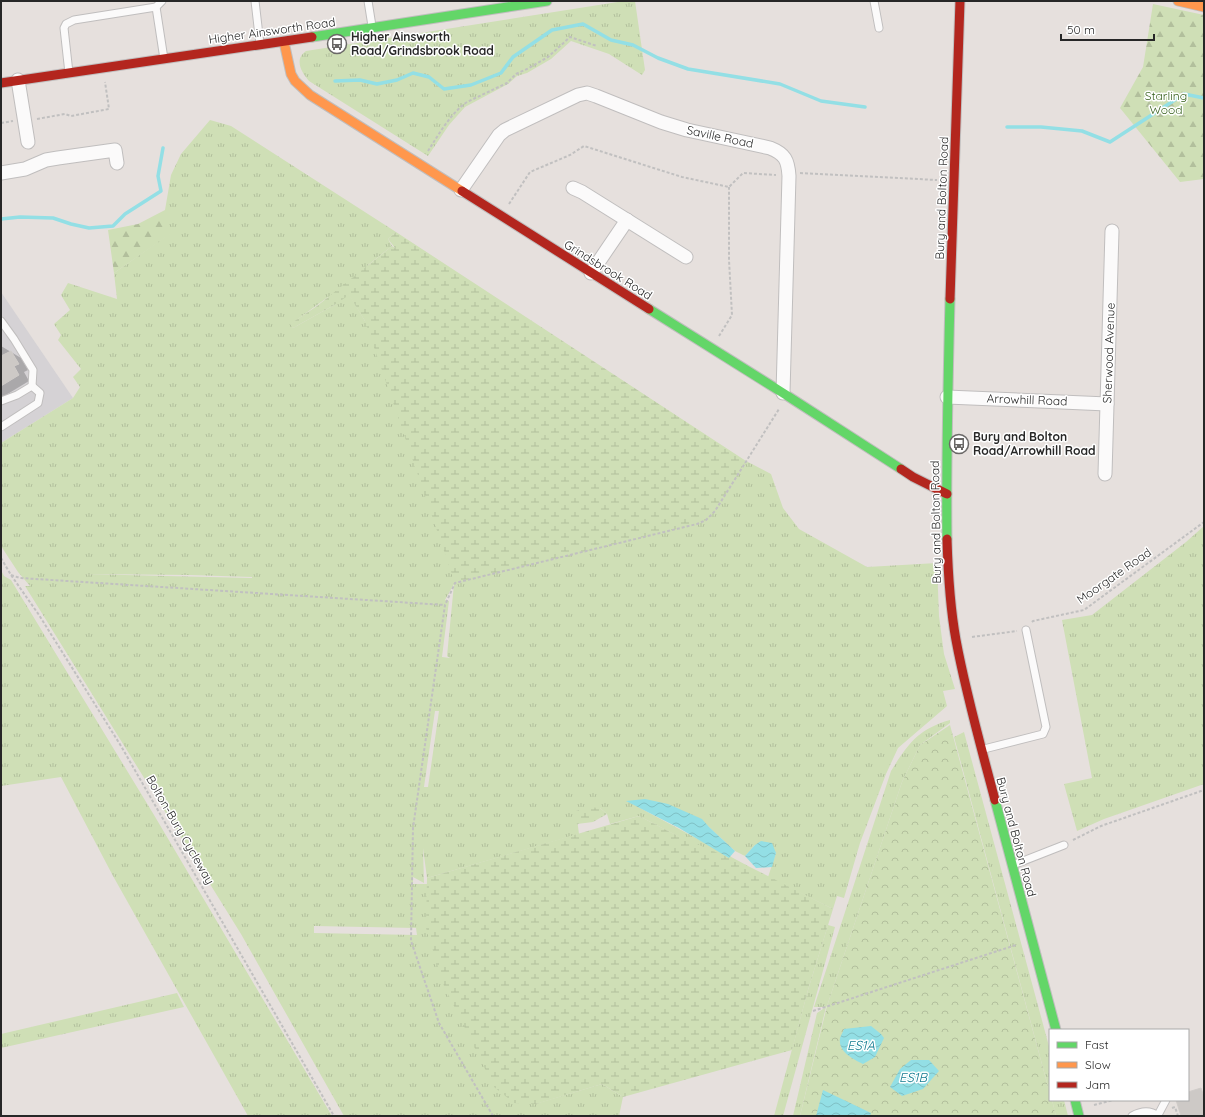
<svg xmlns="http://www.w3.org/2000/svg" width="1205" height="1117" font-family="Quicksand,sans-serif">
<defs>
<pattern id="grass-tufts" width="24" height="20" patternUnits="userSpaceOnUse"><rect width="24" height="20" fill="#cfdfb6"/><path d="M3 7l-1-3M5 7V3M7 7l1-3M15 17l-1-3M17 17v-4M19 17l1-3" fill="none" stroke="#b2bf9c"/></pattern>
<pattern id="forest-firs" width="22" height="20" patternUnits="userSpaceOnUse"><rect width="22" height="20" fill="#cfdfb6"/><path d="M5 1l3.5 6h-7zM16 11l3.5 6h-7z" fill="#b2bf9c"/></pattern>
<pattern id="wetland-marsh" width="20" height="14" patternUnits="userSpaceOnUse"><rect width="20" height="14" fill="#cfdfb6"/><path d="M1 5h8M5 5V1M11 12h8M15 12V8" fill="none" stroke="#b2bf9c"/></pattern>
<pattern id="park-crowns" width="20" height="18" patternUnits="userSpaceOnUse"><rect width="20" height="18" fill="#cfdfb6"/><path d="M2 6a3 3 0 1 1 6 0M12 15a3 3 0 1 1 6 0" fill="none" stroke="#b2bf9c"/></pattern>
<pattern id="water-waves" width="16" height="10" patternUnits="userSpaceOnUse"><rect width="16" height="10" fill="#93dfe5"/><path d="M0 5q4-4 8 0t8 0" fill="none" stroke="#7fbfc4"/></pattern>
</defs>
<rect width="100%" height="100%" fill="#e6e0dd"/>
<!-- industrial -->
<polygon fill="#d5d2d5" points="1,292 73,398 1,443"/>
<!-- grass -->
<g fill="url(#grass-tufts)" fill-rule="evenodd">
<path d="M624,1h11l10,69 -3,5 -33,-21 -38,-13 -20,18 -24,14 -10,3 -9,8 -43,23 -16,18 -21,31 -119,-75c-8,-9 -15,-22 -3,-30z"/>
<path d="M210,120l21,6 165,106 -8,7 4,7 -24,19 -19,29 16,27 341,199 40,-59 25,13 12,34 16,21 68,38 70,-4 2,53 5,38 11,35 -12,2 4,15 -49,42 -12,26 -26,69 -16,55 -7,-2 -4,13 -65,-32 8,-24 -21,-8 -10,11 -10,-5 -36,-33 -72,-17 121,65 -5,4 -104,-54 -29,8 -3,-10 -7,-6 -24,3 3,23 -152,44 -4,-30 1,35 -11,-6v7h14l108,220 67,-20 21,13 -4,19h-275l-103,-182 -216,-348h5l-12,-14 -17,-26v-103l72,-45 7,-11 -7,-10 8,-8 -23,-29 3,-5 -7,-11 16,-14 -9,-15 7,-12 49,16 -3,-26 51,-36v-27l6,-35 10,-21zM328,297l8,7 -43,24 -2,-4zM82,574l108,1 62,2v1zM454,584l-7,72 3,2 -8,-1 7,-56 -4,-1zM435,711h4l-11,76h-4zM314,926l102,2 1,7 -103,-2z"/>
<polygon points="1204,526 1204,784 1104,819 1077,831 1064,784 1092,778 1062,620 1092,615 1186,542"/>
<polygon points="1,570 4,576 11,580 154,815 332,1116 248,1116 113,876 61,777 1,786"/>
<path d="M950,720v3l-30,22 -18,37 -75,224 -1,1 -26,109h-7l24,-103 9,-6h-12l77,-236c17,-27 27,-42 59,-51z"/>
<polygon points="964,732 1050,1050 1050,1094 954,737"/>
<polygon points="828,925 835,927 783,1116 774,1116 808,990"/>
<polygon points="177,993 184,1007 1,1048 1,1034"/>
<polygon points="1052,1100 1064,1100 1068,1116 1056,1116"/>
</g>
<!-- forest -->
<g fill="url(#forest-firs)">
<polygon points="1153,4 1204,15 1204,179 1180,182 1120,108 1143,67"/>
<polygon points="165,210 166,237 114,273 108,230 138,224"/>
</g>
<!-- wetland -->
<g fill="url(#wetland-marsh)">
<polygon points="396,232 746,461 715,511 706,520 697,524 455,583 365,321 349,295 336,304 293,328 290,324 317,306 392,246 395,248 388,239"/>
<polygon points="587,807 600,808 607,814 593,822 577,824 576,821 576,811"/>
<polygon points="639,816 678,836 748,866 833,909 808,990 792,1050 623,1097 602,1084 536,1104 514,1103 494,1087 444,986 426,928 427,878"/>
</g>
<!-- park -->
<polygon fill="url(#park-crowns)" points="950,725 1050,1094 1050,1100 1052,1100 1056,1116 800,1116 827,1006 902,782 920,745"/>
<!-- water -->
<g fill="url(#water-waves)">
<polygon points="645,799 668,804 702,819 709,827 735,851 729,858 679,828 626,801"/>
<polygon points="761,841 772,843 776,853 772,867 756,868 745,856 755,845"/>
<path d="M871,1026l10,8 3,4 -9,19 -12,7c-10,-5 -25,-12 -23,-26 1,-3 3,-6 4,-9z"/>
<polygon points="911,1060 929,1060 939,1071 923,1089 902,1096 890,1087 900,1069"/>
<polygon points="823,1090 871,1113 870,1116 816,1116"/>
</g>
<!-- shadow -->
<polygon fill="#0003" points="1,346 21,358 28,370 24,372 29,381 1,398"/>
<g fill="none" stroke-linecap="round" stroke-linejoin="round">
<!-- stream -->
<g stroke="#93dfe5" stroke-width="3.5">
<polyline points="335,81 360,80 377,84 397,80 413,73 429,77 444,89 471,85 501,73 513,57 552,30 583,24 611,40 633,45 658,58 688,69 780,84 821,101 865,107"/>
<polyline points="1007,127 1041,127 1082,131 1110,142 1184,94 1204,98"/>
<polyline points="1,219 20,217 53,218 71,224 89,228 113,226 125,214 161,191 158,176 163,148"/>
</g>
</g>
<!-- building -->
<g fill="#cdc9c6" stroke="#d0ccc9">
<polygon points="11,351 19,364 14,366 19,375 1,386 1,356"/>
<polygon points="1201,1088 1204,1097 1204,1116 1181,1116 1176,1100 1188,1100 1188,1092"/>
</g>
<g fill="none" stroke-linecap="round" stroke-linejoin="round">
<!-- lane casing -->
<g stroke="#c0bebe" stroke-width="9">
<g id="lane">
<polyline points="255,1 260,44"/>
<polyline points="368,1 372,26"/>
<polyline points="874,1 879,28"/>
<polyline points="156,7 164,59"/>
<polyline points="69,73 64,28 66,24 74,20 156,7 162,1"/>
<polyline points="1,321 14,339 33,370 32,386 17,395 1,401"/>
<polyline points="1,427 38,403 40,393 32,386"/>
<polyline points="984,749 1043,734 1046,727 1026,630"/>
<polyline points="1013,865 1064,845"/>
<polyline points="1158,1115 1166,1100"/>
<path d="M1132,1116c9,-5 18,-6 26,0"/>
</g>
</g>
<!-- street casing -->
<g stroke="#c0bebe" stroke-width="15">
<g id="street">
<polyline points="18,80 28,142"/>
<polyline points="1,173 25,169 46,160 58,158 115,150 117,163"/>
<polyline points="573,188 582,192 686,257"/>
<path d="M461,190l38,-55 6,-5 73,-35 9,-2 9,3 65,26 26,8 83,18c15,6 18,12 19,28l-6,217"/>
<polyline points="591,273 627,220"/>
<polyline points="947,397 1107,404"/>
<polyline points="1105,474 1112,231"/>
</g>
</g>
<!-- fast casing -->
<g stroke="#c0bebe" stroke-width="11">
<g id="fast">
<polyline points="312,37 547,1"/>
<polyline points="649,309 783,393 901,469"/>
<path d="M947,539c-1,-80 1,-160 3,-240"/>
<polyline points="995,800 1056,1030"/>
<polyline points="1075,1100 1079,1116"/>
</g>
</g>
<!-- slow casing -->
<g stroke="#c0bebe" stroke-width="11">
<g id="slow">
<polyline points="1178,1 1204,7"/>
<polyline points="284,42 291,74 295,81 310,95 462,191"/>
</g>
</g>
<!-- jam casing -->
<g stroke="#c0bebe" stroke-width="11">
<g id="jam">
<polyline points="1,83 312,37"/>
<polyline points="462,191 649,309"/>
<polyline points="950,299 960,1"/>
<polyline points="901,469 913,477 947,494"/>
<path d="M947,539c1,34 3,68 9,101 10,54 25,107 39,160"/>
</g>
</g>
<!-- path -->
<g stroke="#c1c0c0" stroke-width="2" stroke-dasharray="3 2" stroke-linecap="butt">
<polyline points="37,119 65,114 71,116 109,109 105,82"/>
<polyline points="1,123 13,121"/>
<path d="M428,151c11,-17 22,-37 39,-49l40,-19 9,-9 13,-6 19,-11 22,-20 27,9"/>
<polyline points="800,173 937,180"/>
<polyline points="509,204 530,172 570,155 584,146 682,177 729,187 743,173 776,175"/>
<polyline points="719,336 732,315 729,260 729,187"/>
<polyline points="1,558 11,575 39,615 121,746 334,1116"/>
<polyline points="11,575 20,578 445,605"/>
<polyline points="1032,622 1033,621 1084,610 1204,522"/>
<polyline points="972,637 1017,631"/>
<polyline points="1073,840 1101,826 1204,790"/>
<polyline points="813,1011 1016,945"/>
<polyline points="1094,1105 1113,1100"/>
<polyline points="1172,1108 1175,1107 1178,1116"/>
<polyline points="493,1116 439,1023 411,941 413,828 445,605 455,583 697,524 706,520 715,511 779,409"/>
</g>
<!-- lane -->
<use href="#lane" stroke="#fbfafa" stroke-width="7"/>
<!-- street -->
<use href="#street" stroke="#fbfafa" stroke-width="13"/>
<!-- fast -->
<use href="#fast" stroke="#63d668" stroke-width="9"/>
<!-- slow -->
<use href="#slow" stroke="#ff974d" stroke-width="9"/>
<!-- jam -->
<use href="#jam" stroke="#b3261e" stroke-width="9"/>
</g>
<!-- icons -->
<defs>
<g id="bus-ring" transform="scale(1)"><circle r="9.5" fill="#fff" stroke="#6a6867" stroke-width="1.5"/><path d="M-5-6H5V4H4V6H2V4H-2V6H-4V4H-5ZM-3.5-4V0h7V-4ZM-3.5 1.2v1.5H-2V1.2ZM2 1.2v1.5H3.5V1.2Z" fill="#6a6867"/></g>
</defs>
<g fill-rule="evenodd">
<use href="#bus-ring" x="337" y="44"/>
<use href="#bus-ring" x="959" y="444"/>
</g>
<g text-anchor="middle" stroke-width="3" stroke-linejoin="round" paint-order="stroke">
<!-- street labels -->
<g font-size="12" fill="#272727" stroke="#fff">
<text transform="translate(272 31) rotate(-8)" y="4">Higher Ainsworth Road</text>
<text transform="translate(720 137) rotate(12)" y="4">Saville Road</text>
<text transform="translate(942 198) rotate(-88)" y="4">Bury and Bolton Road</text>
<text transform="translate(608 270) rotate(32)" y="4">Grindsbrook Road</text>
<text transform="translate(1109 353) rotate(-88)" y="4">Sherwood Avenue</text>
<text transform="translate(1027 400) rotate(2)" y="4">Arrowhill Road</text>
<text transform="translate(936 522) rotate(-91)" y="4">Bury and Bolton Road</text>
<text transform="translate(1114 576) rotate(-35)" y="4">Moorgate Road</text>
<text transform="translate(180 830) rotate(60)" y="4">Bolton-Bury Cycleway</text>
<text transform="translate(1016 837) rotate(75)" y="4">Bury and Bolton Road</text>
</g>
<!-- poi labels -->
<g font-size="12" font-weight="bold" fill="#272727" stroke="#fff" text-anchor="start">
<text x="351" y="41">Higher Ainsworth<tspan x="351" dy="14">Road/Grindsbrook Road</tspan></text>
<text x="973" y="441">Bury and Bolton<tspan x="973" dy="14">Road/Arrowhill Road</tspan></text>
</g>
<!-- park labels -->
<g font-size="12" fill="#36601c" stroke="#fff">
<text x="1166" y="100">Starling<tspan x="1166" dy="14">Wood</tspan></text>
</g>
<!-- water labels -->
<g font-size="13" font-style="italic" fill="#127c90" stroke="#fff">
<text x="861" y="1050">ES1A</text>
<text x="913" y="1082">ES1B</text>
</g>
</g>
<!-- border -->
<rect width="1205" height="1117" fill="none" stroke="#272727" stroke-width="4"/>
<!-- legend -->
<rect x="1049" y="1029" width="140" height="72" fill="#ffffff" stroke="#a9a9a9"/>
<rect x="1057" y="1042" width="20" height="6" fill="#63d668" stroke="#a9a9a9"/>
<text x="1085" y="1049" font-size="12" fill="#272727">Fast</text>
<rect x="1057" y="1062" width="20" height="6" fill="#ff974d" stroke="#a9a9a9"/>
<text x="1085" y="1069" font-size="12" fill="#272727">Slow</text>
<rect x="1057" y="1082" width="20" height="6" fill="#b3261e" stroke="#a9a9a9"/>
<text x="1085" y="1089" font-size="12" fill="#272727">Jam</text>
<!-- scale -->
<path d="M1061 34v6h93v-6" fill="none" stroke="#272727" stroke-width="2"/>
<text x="1067" y="34" font-size="12" fill="#272727" stroke="#ffffff" stroke-width="3" paint-order="stroke">50 m</text>
</svg>
